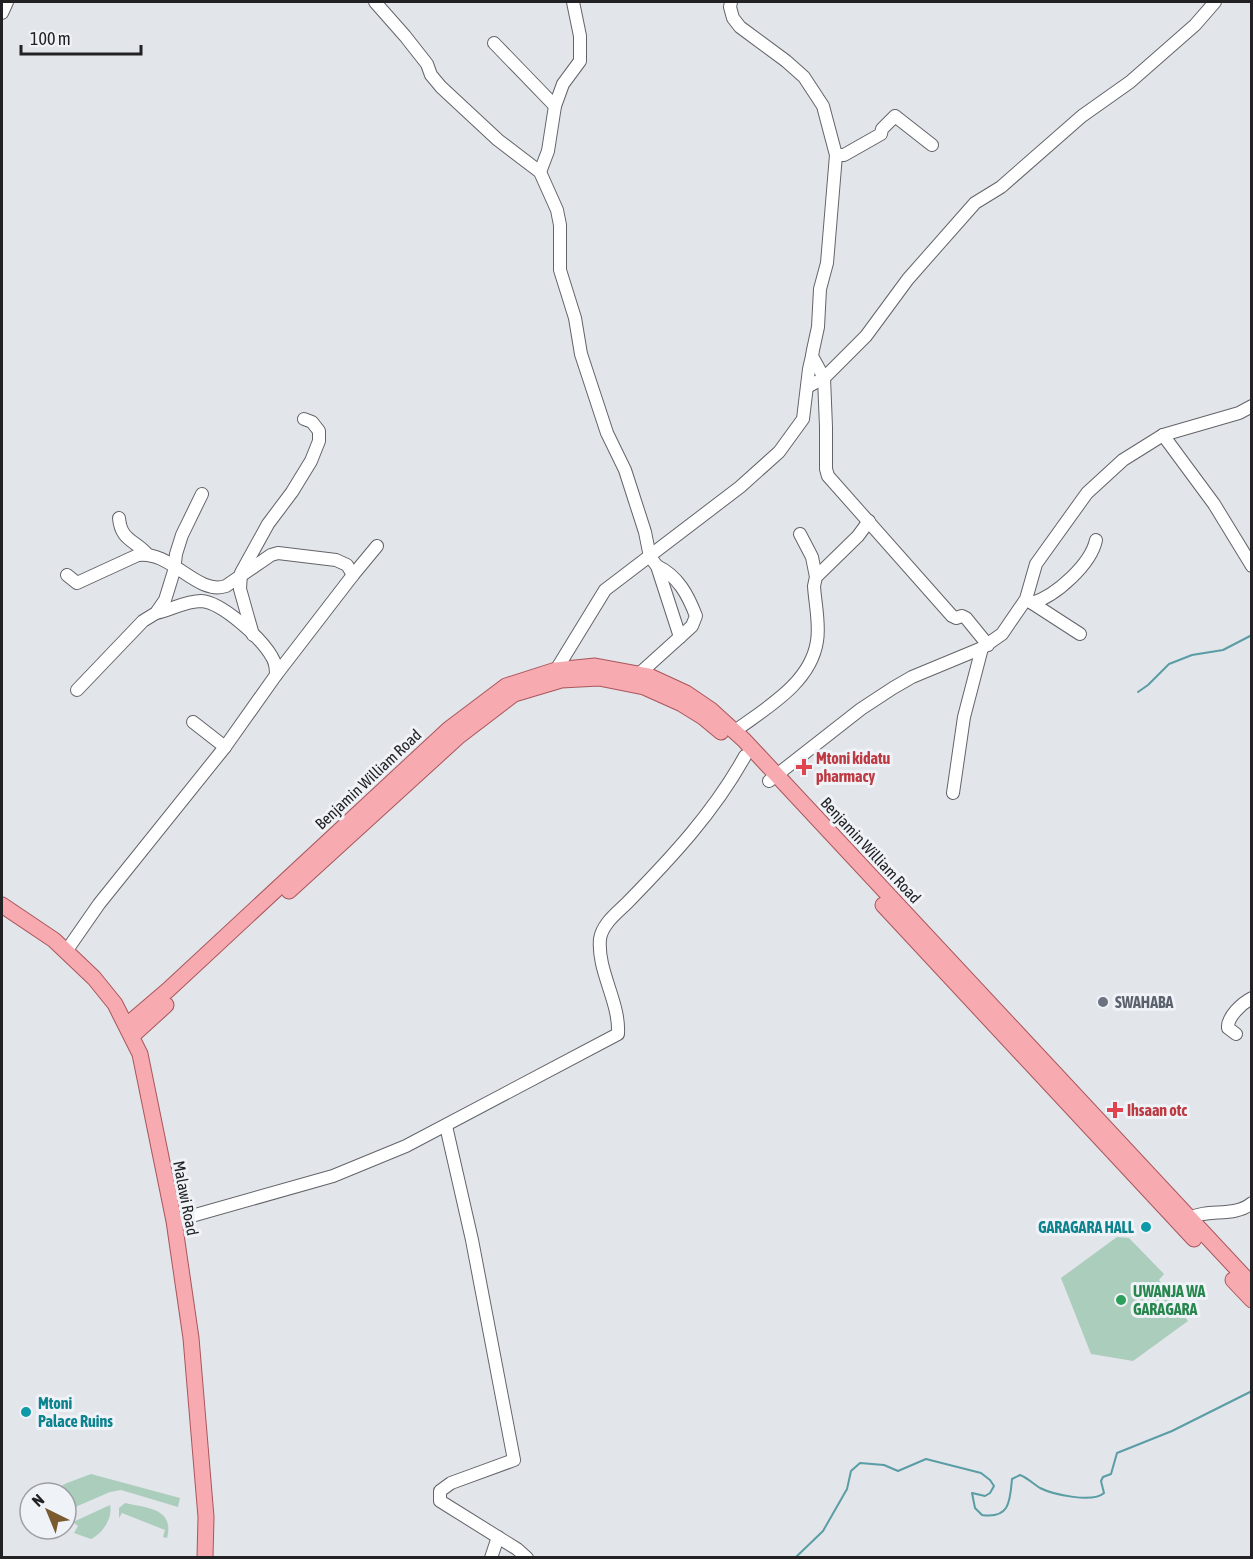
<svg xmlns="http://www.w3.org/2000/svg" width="1253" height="1559" font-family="'Asap Condensed',sans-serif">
<rect width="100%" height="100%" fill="#e2e5ea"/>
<!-- green -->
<g fill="#abcdbc">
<polygon points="1117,1237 1129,1238 1164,1274 1159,1280 1188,1321 1133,1361 1091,1354 1061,1278"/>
<polygon points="91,1474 180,1498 178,1507 121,1490 110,1492 66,1511 66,1493 47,1493 67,1483"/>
<path d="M125,1503c21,5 50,5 42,35l-4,-1 2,-7 -43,-17 -3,5v-10z"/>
<path d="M110,1505c3,13 -7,28 -19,34l-17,-6 4,-7 -5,-4z"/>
</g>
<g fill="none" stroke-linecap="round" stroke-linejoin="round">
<!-- stream -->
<g stroke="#5a9da5" stroke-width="2">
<polyline points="1138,692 1148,685 1169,664 1192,655 1223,650 1252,635"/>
<path d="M795,1558l28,-27 24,-42 4,-18 9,-8 24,2 14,6 28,-12 55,14 9,7 4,6 -4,7 -5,3 -13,-3 3,15 7,7c28,4 28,-14 30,-36l8,-4c8,3 13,9 20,13 14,7 53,15 64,5l-3,-12 2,-4 8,-3 6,-21 55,-22 80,-40"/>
</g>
<!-- minor casing -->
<g stroke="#626469" stroke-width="14">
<g id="minor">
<polyline points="375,2 405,36 427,64 431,75 441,87 498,140 540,172 557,210 560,225 560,270 575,318 581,354 607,433 625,470 645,532 650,557 657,566 680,637 639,674 637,680"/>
<polyline points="731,2 730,7 733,18 740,27 786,61 804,77 823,106 836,155 827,263 820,289 818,327 813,350 812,356 824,378 807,387"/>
<polyline points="2,13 7,2"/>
<polyline points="494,43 555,106"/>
<polyline points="836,155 844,155 881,134 882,129 895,116 932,145"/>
<polyline points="540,172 548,151 555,106 563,84 580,61 580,36 573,2"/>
<polyline points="1163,435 1214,504 1252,566"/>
<path d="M119,518c2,23 16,22 28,36"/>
<polyline points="800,534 812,557 816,577"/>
<path d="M657,566c21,10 31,29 39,50l-4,10 -12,11"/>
<path d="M67,575l10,8 61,-28c33,-5 59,41 88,31l45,-31 7,-2 58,7 11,5 6,10"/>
<polyline points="1029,601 1080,634"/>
<path d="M1032,603c24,-7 59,-39 64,-63"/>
<path d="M156,613c14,-3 30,-12 45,-12 21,1 61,38 71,56 4,6 4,12 4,18"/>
<polyline points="253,635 240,589 241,573 268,524 292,492 311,461 319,441 319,431 312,422 304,419"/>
<polyline points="988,645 966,618 962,616 956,618 952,616 828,476 826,469 826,427 824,378 866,336 908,279 975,203 1001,187 1082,116 1130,82 1195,25 1215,2"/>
<polyline points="556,670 605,590 740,487 779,452 803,419 809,369 812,356"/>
<polyline points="77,690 143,621 156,613 165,600 174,571 176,554 182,535 202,494"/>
<polyline points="193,722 225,747"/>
<path d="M735,731c31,-23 76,-48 82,-90 3,-17 -2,-38 -3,-55l2,-9 42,-41 11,-15"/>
<polyline points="769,781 861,709 893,688 912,677 982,648 1002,634 1026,599 1036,564 1087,493 1123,460 1163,435 1239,413 1252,406"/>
<polyline points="953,793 964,717 982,648"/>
<polyline points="67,950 99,904 225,747 276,675 353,575 377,546"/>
<path d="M1236,1034l-8,-6c-1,-11 14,-25 24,-30"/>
<polyline points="446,1126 472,1240 514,1460 451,1483 440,1491 440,1501 517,1549 527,1558"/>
<path d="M1189,1218c20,-10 45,0 63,-15"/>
<path d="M174,1221l159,-45 73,-30 212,-112c2,-32 -21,-63 -18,-95 2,-15 17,-26 27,-36 45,-46 87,-91 118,-147"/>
<polyline points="491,1558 498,1537"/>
</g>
</g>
<!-- major casing -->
<g stroke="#a9565c" stroke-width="17">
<g id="major">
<polyline points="289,891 459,736 514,694 561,680 599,678 644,687 682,704 703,717 721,732"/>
<polyline points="2,905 54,940 94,978 115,1004 140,1054 174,1221 191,1338 206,1517 205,1558"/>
<polyline points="883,905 1194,1239"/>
<polyline points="127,1025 168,990 449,729 506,686 556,670 595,666 649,676 686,693 711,710 744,740 1252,1285"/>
<polyline points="132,1036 166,1005"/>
<polyline points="1233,1280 1252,1300"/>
</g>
</g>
<!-- minor -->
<use href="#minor" stroke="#fff" stroke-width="12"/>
<!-- major -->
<use href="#major" stroke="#f7aaaf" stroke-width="15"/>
</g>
<!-- markers -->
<g fill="#e0444e" stroke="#eff2f7" stroke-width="2">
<path d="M801 758h6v6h6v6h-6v6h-6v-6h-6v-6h6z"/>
<path d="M1112 1101h6v6h6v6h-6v6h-6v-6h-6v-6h6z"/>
</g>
<circle fill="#6b7280" stroke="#eff2f7" stroke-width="2" cx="1103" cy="1002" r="6"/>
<g fill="#0f9aa8" stroke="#eff2f7" stroke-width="2">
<circle cx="1146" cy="1227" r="6"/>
<circle cx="26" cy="1412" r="6"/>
</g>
<circle fill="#2e9e5b" stroke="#eff2f7" stroke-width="2" cx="1121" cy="1300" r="6"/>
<g text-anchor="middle" stroke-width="6" stroke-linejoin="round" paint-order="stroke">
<!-- health labels -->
<g font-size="16" font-weight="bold" fill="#be3a42" stroke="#eff2f7" text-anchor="start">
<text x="816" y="764">Mtoni kidatu<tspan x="816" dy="18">pharmacy</tspan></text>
<text x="1127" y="1116">Ihsaan otc</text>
</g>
<!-- street labels -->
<g font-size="16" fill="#222224" stroke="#eff2f7">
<text transform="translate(368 779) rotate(-43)" y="6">Benjamin William Road</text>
<text transform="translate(871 850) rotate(47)" y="6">Benjamin William Road</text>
<text transform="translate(186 1198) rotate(79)" y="6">Malawi Road</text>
</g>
<!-- worship labels -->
<g font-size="16" font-weight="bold" fill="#5b616d" stroke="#eff2f7" text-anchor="start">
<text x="1115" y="1008">SWAHABA</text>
</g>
<!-- culture labels -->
<g font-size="16" font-weight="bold" fill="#0d838f" stroke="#eff2f7" text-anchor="end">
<text x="1134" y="1233">GARAGARA HALL</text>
<text x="38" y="1409" text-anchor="start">Mtoni<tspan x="38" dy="18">Palace Ruins</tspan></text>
</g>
<!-- leisure labels -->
<g font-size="16" font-weight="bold" fill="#27864d" stroke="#eff2f7" text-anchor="start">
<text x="1133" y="1297">UWANJA WA<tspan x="1133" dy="18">GARAGARA</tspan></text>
</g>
</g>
<!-- border -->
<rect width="1253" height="1559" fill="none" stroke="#222224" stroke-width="6"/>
<!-- north arrow -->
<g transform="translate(48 1511) rotate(317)"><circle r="28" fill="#eff2f7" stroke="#9d9fa3" stroke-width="1.5"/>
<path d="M0-4.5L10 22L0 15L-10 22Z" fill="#7b5a30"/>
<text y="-9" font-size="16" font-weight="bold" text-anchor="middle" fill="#222224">N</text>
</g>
<!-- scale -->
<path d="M21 45v9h120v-9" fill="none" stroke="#222224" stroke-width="3"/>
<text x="30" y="45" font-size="18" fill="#222224" stroke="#eff2f7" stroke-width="4.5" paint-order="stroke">100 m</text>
</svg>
